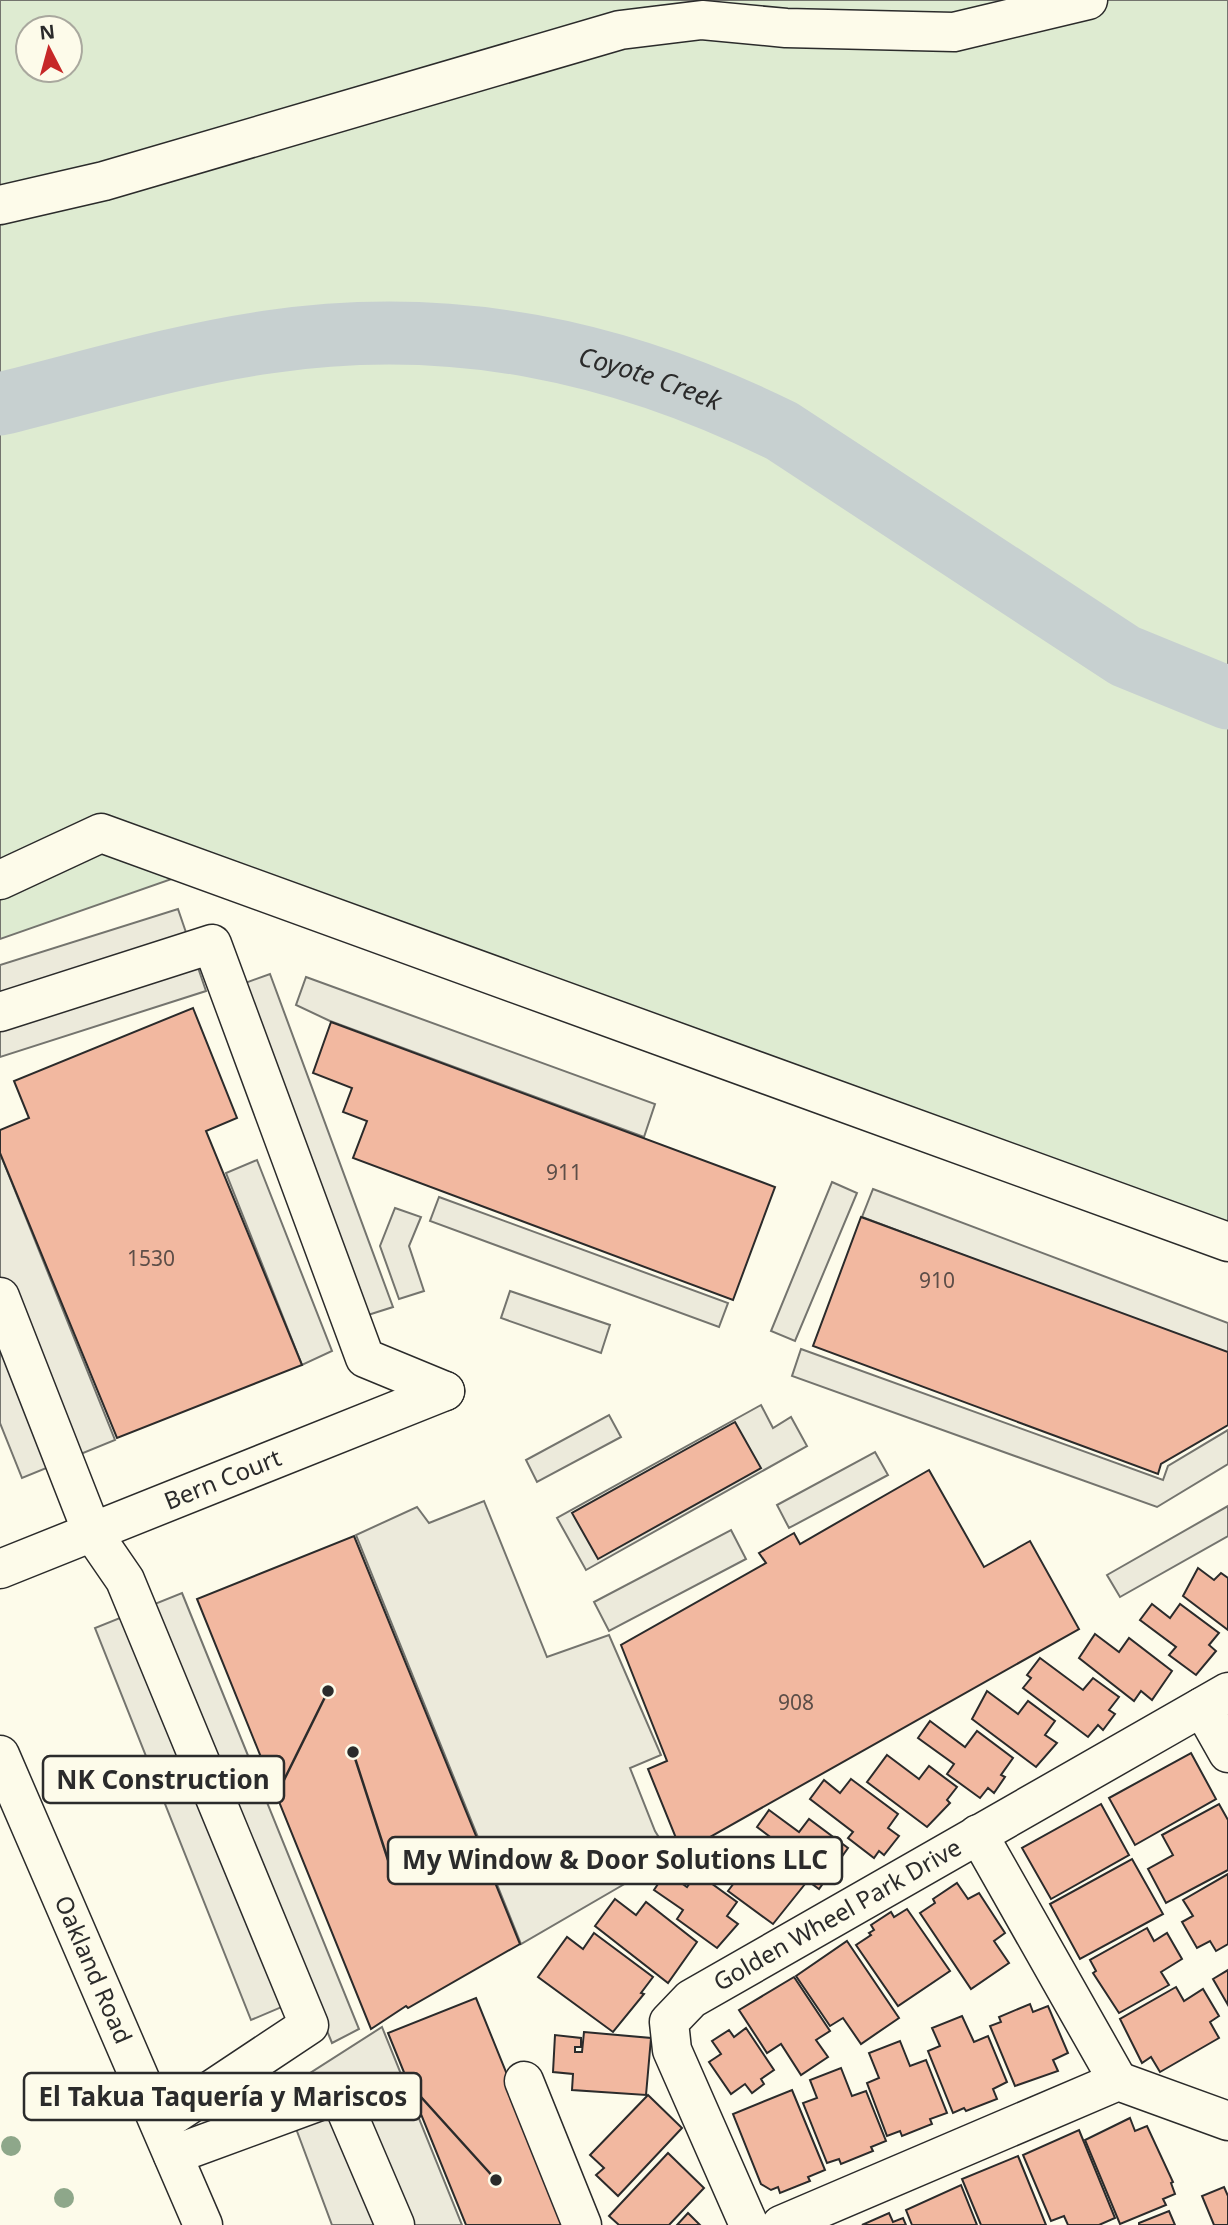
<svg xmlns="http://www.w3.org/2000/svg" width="1228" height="2225" font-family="'Noto Sans',sans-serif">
<rect width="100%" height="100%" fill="#fdfbea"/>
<!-- green -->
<path fill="#deebd1" stroke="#74746e" stroke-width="2" fill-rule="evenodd" d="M0,0h1228v1256l-1048,-380 -180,63zM28,28h42v42h-42z"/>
<!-- parking -->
<g fill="#eceadb" stroke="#74746e" stroke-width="2">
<polygon points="178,909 206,991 0,1057 0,965"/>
<polygon points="270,974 393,1307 368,1315 245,983"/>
<polygon points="306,977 655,1104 644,1137 330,1021 296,1005"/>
<polygon points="0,1153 115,1440 22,1478 0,1423"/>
<polygon points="257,1160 332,1351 302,1365 226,1173"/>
<polygon points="832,1182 857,1193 795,1341 771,1331"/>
<polygon points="873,1189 1228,1323 1228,1355 862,1217"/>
<polygon points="439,1197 728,1303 719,1327 430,1221"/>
<polygon points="395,1208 421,1217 409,1246 424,1291 399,1299 380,1246"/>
<polygon points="510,1291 610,1325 601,1353 501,1318"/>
<polygon points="801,1349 1163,1480 1168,1466 1228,1430 1228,1464 1157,1507 792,1376"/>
<polygon points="761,1405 773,1428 791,1417 807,1446 586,1570 557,1518"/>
<polygon points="609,1415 621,1437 537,1482 526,1460"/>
<polygon points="875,1452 888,1475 789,1528 777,1505"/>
<polygon points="484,1501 547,1657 609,1635 661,1755 630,1768 655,1831 671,1857 521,1944 356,1535 417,1507 429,1523"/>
<polygon points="1228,1506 1228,1536 1120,1597 1107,1575"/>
<polygon points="731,1530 746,1559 609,1631 594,1602"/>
<polygon points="182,1593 359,2029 332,2043 312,1994 251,2020 95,1628"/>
<polygon points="382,2027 462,2225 332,2225 282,2091"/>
</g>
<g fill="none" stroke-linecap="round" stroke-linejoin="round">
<!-- river -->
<path stroke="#c7d0d0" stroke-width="63" id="s1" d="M0,404c89,-22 178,-49 268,-62 183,-27 350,8 514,89l343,225 103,42"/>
</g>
<!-- building -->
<g fill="#f2b8a0" stroke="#2b2b2b" stroke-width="2">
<polygon points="193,1008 237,1118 206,1131 302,1365 117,1438 0,1153 0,1130 29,1118 14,1081"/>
<polygon points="331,1022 775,1187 733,1300 353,1158 367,1121 343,1112 352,1088 313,1073"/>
<polygon points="861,1217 1228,1352 1228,1425 1161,1464 1158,1474 813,1346"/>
<polygon points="735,1422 761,1468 598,1559 572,1513"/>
<polygon points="929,1470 984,1567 1030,1541 1079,1629 701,1842 700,1840 680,1848 648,1769 667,1761 621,1645 766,1563 759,1553 794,1533 800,1544"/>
<polygon points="354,1536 520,1944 408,2008 406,2006 371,2029 197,1599"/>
<polygon points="1198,1568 1214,1580 1221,1573 1228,1578 1228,1630 1183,1596"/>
<polygon points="1152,1604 1170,1618 1180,1604 1219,1633 1209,1645 1216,1651 1196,1675 1169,1655 1176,1647 1140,1620"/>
<polygon points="1095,1634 1119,1652 1129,1638 1172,1671 1152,1700 1141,1691 1134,1701 1079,1658"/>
<polygon points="1040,1658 1083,1690 1093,1678 1119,1697 1109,1710 1115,1714 1103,1730 1098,1725 1088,1737 1023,1688 1031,1678 1027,1675"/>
<polygon points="987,1691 1018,1714 1028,1701 1055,1721 1045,1735 1057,1743 1036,1767 972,1719"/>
<polygon points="930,1721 965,1747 977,1731 1013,1758 1001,1775 1005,1777 994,1793 988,1788 980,1798 947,1774 954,1764 918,1738"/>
<polygon points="1191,1753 1216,1799 1135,1845 1109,1798"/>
<polygon points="887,1755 919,1779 929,1766 957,1787 947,1800 950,1803 927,1827 867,1782"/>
<polygon points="851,1779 898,1814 888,1828 899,1836 884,1855 879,1851 874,1858 848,1838 853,1832 810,1799 824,1780 840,1793"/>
<polygon points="1101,1804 1129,1855 1051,1899 1022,1848"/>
<polygon points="1219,1804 1228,1820 1228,1870 1166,1903 1148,1869 1173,1855 1162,1835"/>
<polygon points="769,1810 799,1832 809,1819 848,1848 819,1889 774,1856 782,1846 757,1827"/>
<polygon points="719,1840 753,1865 762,1852 805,1884 773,1924 728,1891 737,1879 707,1857"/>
<polygon points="1132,1859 1163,1914 1080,1959 1050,1904"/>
<polygon points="666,1872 687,1887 697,1873 737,1902 727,1916 738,1924 717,1948 677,1919 683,1910 654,1890"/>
<polygon points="1228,1874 1228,1944 1216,1951 1210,1941 1197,1948 1182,1922 1193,1916 1183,1900"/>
<polygon points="957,1883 968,1899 979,1893 1005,1933 994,1941 1009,1963 971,1989 920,1913 935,1903 933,1899"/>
<polygon points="615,1899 636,1915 646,1902 697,1942 668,1983 595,1926"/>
<polygon points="907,1909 950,1971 898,2006 856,1945 871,1935 869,1933 874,1930 871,1925 891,1912 894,1917"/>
<polygon points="1147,1928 1154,1941 1167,1933 1182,1959 1161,1972 1169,1985 1119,2013 1093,1973 1096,1971 1090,1960"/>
<polygon points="594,1933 653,1977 641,1993 644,1994 613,2032 538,1977 567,1937 583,1949"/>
<polygon points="847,1941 899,2018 861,2044 843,2018 830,2026 796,1976"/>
<polygon points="1228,1970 1228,2005 1213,1979"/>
<polygon points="794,1977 830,2031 816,2040 828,2057 801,2075 781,2044 767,2053 739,2010"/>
<polygon points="1176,1987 1184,2001 1203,1989 1219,2016 1210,2022 1219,2038 1160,2072 1151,2057 1142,2063 1120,2019"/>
<polygon points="476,1998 568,2225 466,2225 388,2033"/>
<polygon points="1030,2004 1033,2012 1048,2006 1068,2053 1053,2060 1058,2071 1015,2086 990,2026 1001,2022 999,2017"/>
<polygon points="962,2016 974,2042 988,2036 1007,2082 993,2089 997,2099 966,2111 964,2108 953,2113 928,2051 940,2046 932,2028"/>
<polygon points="746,2028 774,2070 761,2079 764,2084 752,2093 745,2084 731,2094 709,2062 721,2054 712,2041 729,2030 734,2037"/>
<polygon points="584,2032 651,2038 646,2095 572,2090 573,2074 553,2072 555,2035 581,2038 581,2047 575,2047 575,2052 582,2052"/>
<polygon points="900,2041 910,2066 926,2060 947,2113 930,2119 932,2124 902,2136 900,2131 887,2136 867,2083 879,2078 869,2053"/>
<polygon points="841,2068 852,2096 866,2091 886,2141 871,2147 873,2151 841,2164 839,2159 827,2163 803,2103 817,2098 810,2080"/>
<polygon points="792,2090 825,2170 808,2177 810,2181 780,2193 778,2187 771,2190 761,2184 733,2114"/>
<polygon points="648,2095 682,2128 618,2196 596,2175 604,2168 590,2155"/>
<polygon points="1130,2118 1135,2131 1147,2126 1173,2182 1171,2183 1175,2194 1163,2199 1166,2205 1120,2224 1085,2140"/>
<polygon points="1079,2130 1115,2218 1099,2225 1068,2225 1064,2216 1051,2221 1023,2155"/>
<polygon points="668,2153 704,2188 669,2225 619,2225 609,2216"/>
<polygon points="1018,2156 1046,2225 981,2225 962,2179"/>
<polygon points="961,2185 977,2225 912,2225 906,2210"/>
<polygon points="1224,2187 1228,2196 1228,2225 1214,2225 1202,2196"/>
<polygon points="1169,2211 1175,2225 1139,2225 1139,2223"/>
<polygon points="688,2213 700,2225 677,2225"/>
<polygon points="889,2213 893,2222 903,2218 906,2225 862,2225"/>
</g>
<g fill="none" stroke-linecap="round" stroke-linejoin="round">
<!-- minor casing -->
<g stroke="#2b2b2b" stroke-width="41">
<g id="minor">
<polyline points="0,205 104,181 620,30 702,20 786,28 954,32 1088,0"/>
<polyline points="0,880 101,833 1228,1242"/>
<polyline points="0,1012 212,944 365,1358 445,1391"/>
<polyline points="0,1297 92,1532 125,1580 309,2025 160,2124"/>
<path id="s2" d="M0,1569l445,-178"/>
<polyline points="1202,1707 1228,1753"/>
<polyline points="978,1834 1118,2081"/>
<polyline points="524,2081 582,2225"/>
<polyline points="173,2155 339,2094 395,2225"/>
<path id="s3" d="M749,2225l-77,-175 -3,-28 22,-23 537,-307"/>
<polyline points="781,2225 1118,2081 1228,2121"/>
</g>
</g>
<!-- major casing -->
<g stroke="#2b2b2b" stroke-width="41">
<g id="major">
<path id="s4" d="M0,1755l203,470"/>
</g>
</g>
<!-- minor -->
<use href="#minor" stroke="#fdfbea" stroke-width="38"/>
<!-- major -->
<use href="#major" stroke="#fdfbea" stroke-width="38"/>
</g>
<!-- trees -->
<g fill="#8ea78a">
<circle cx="11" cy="2146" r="10"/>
<circle cx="64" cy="2198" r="10"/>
</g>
<g text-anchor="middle" stroke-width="5" stroke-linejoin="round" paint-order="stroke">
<!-- number labels -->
<g font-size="21" fill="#5d4e48">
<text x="564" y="1180">911</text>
<text x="151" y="1266">1530</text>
<text x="937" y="1288">910</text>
<text x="796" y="1710">908</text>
</g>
<!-- street labels -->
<g font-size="24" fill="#2b2b2b" stroke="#fdfbea">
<text dy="8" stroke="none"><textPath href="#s2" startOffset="240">Bern Court</textPath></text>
<text dy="8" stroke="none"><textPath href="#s3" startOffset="420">Golden Wheel Park Drive</textPath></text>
<text dy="8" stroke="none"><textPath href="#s4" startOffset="234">Oakland Road</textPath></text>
</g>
<!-- water labels -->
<g font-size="26" font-style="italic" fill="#2b2b2b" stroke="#fdfbea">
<text dy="9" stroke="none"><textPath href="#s1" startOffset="663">Coyote Creek</textPath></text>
</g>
</g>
<!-- callouts -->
<path fill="none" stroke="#2b2b2b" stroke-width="2.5" d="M328 1691L284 1780M353 1752L388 1860M496 2180L421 2097"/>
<g fill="#2b2b2b" stroke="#fdfbea" stroke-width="2.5">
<circle cx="328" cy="1691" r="7"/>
<circle cx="353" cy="1752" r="7"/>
<circle cx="496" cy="2180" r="7"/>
</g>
<g fill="#fdfbea" stroke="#2b2b2b" stroke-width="2.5">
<rect x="43" y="1756" width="241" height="47" rx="7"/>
<rect x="388" y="1837" width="454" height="47" rx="7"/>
<rect x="24" y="2073" width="397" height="47" rx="7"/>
</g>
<g font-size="26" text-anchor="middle" font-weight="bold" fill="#2b2b2b">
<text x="163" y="1789">NK Construction</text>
<text x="615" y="1869">My Window &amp; Door Solutions LLC</text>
<text x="223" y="2106">El Takua Taquería y Mariscos</text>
</g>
<!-- north arrow -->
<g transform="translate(49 49) rotate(354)"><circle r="33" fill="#fdfbea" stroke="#a9a89e" stroke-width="2"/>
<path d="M0-5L12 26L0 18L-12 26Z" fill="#c62828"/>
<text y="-10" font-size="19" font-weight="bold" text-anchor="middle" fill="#2b2b2b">N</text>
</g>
</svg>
